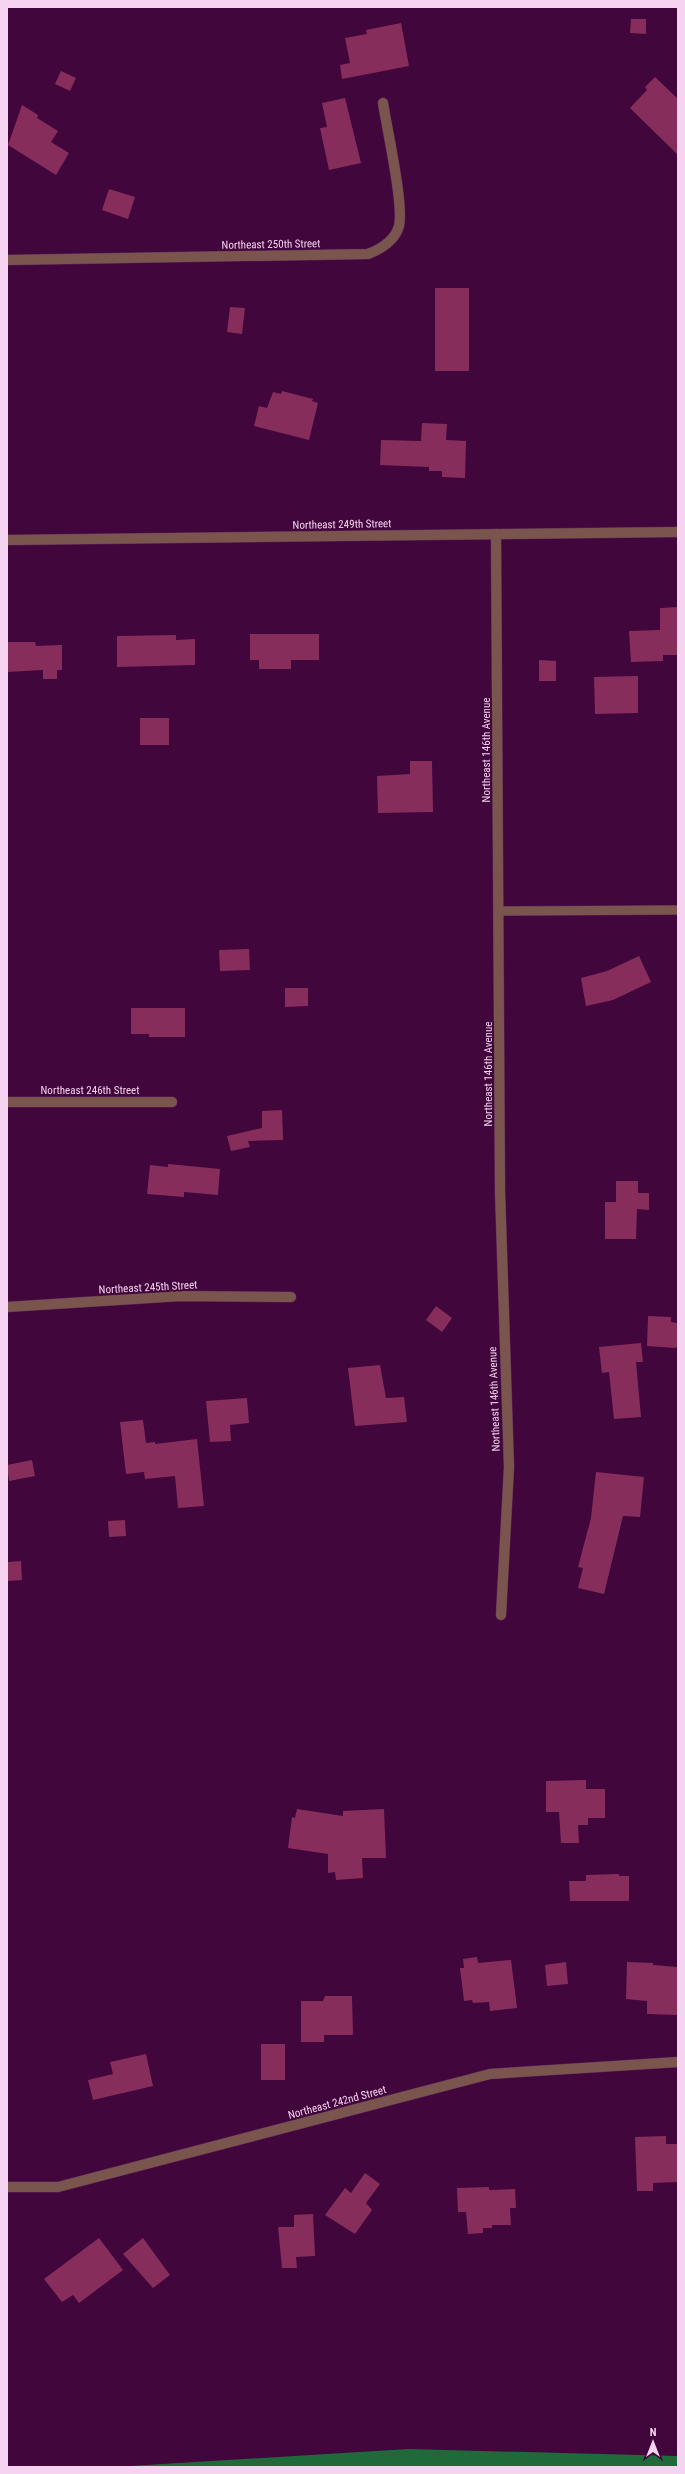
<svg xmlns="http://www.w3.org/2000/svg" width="685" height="2474" font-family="'Roboto Condensed',sans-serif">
<rect width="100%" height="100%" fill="#41063c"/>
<!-- forest -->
<polygon fill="#1f693a" points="408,2449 678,2456 678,2467 113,2467"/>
<!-- building -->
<g fill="#872d5c">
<polygon points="631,19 646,19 646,34 630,33"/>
<polygon points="401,23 409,66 342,79 340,65 350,63 345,38 367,34 366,30"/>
<polygon points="61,71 76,78 70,91 55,84"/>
<polygon points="655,77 678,99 678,155 630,108 647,90 645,87"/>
<polygon points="345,98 361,163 329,170 320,128 327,127 322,103"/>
<polygon points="22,105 38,115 37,118 58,131 51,142 69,153 56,175 8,145"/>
<polygon points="109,189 135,197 128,219 102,210"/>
<rect x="435" y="288" width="34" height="83"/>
<polygon points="230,307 245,308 242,334 227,332"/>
<polygon points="282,391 313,399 312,401 318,403 309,440 254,426 259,406 267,408 273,392 281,394"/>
<polygon points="422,423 447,424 446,440 466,441 465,478 442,477 442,471 429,471 429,467 380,465 381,440 421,441"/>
<polygon points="678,607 678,655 663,655 663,661 631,662 629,631 660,630 660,608"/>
<polygon points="250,634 319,634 319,660 291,660 291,669 259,669 259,660 250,660"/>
<polygon points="176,635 176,640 195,639 195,665 117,667 117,636"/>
<polygon points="7,642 35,642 36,646 62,645 62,670 57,670 57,679 43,679 43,670 7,672"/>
<polygon points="539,660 556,661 556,681 539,681"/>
<polygon points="638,676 638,713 595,714 594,677"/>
<rect x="140" y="718" width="29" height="27"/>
<polygon points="410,761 432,761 433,812 378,813 377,776 410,774"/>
<polygon points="249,949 250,970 220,971 219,950"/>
<polygon points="639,956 651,982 613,1000 586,1006 581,978 607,971"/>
<polygon points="285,988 308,988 308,1006 285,1007"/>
<polygon points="131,1008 185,1008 185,1037 149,1037 149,1034 131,1034"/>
<polygon points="282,1110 283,1140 248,1141 250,1147 231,1151 227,1136 262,1128 262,1111"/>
<polygon points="168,1164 220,1169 218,1195 184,1192 184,1197 147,1194 150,1165 168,1167"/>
<polygon points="616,1181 638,1181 638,1193 649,1193 649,1210 637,1209 636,1239 605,1239 605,1202 616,1202"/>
<polygon points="436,1306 452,1318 442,1332 426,1320"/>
<polygon points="648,1316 671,1317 671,1322 677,1323 678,1345 676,1348 647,1346"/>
<polygon points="641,1343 643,1362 636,1362 641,1417 614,1419 609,1372 602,1373 599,1347"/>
<polygon points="380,1365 386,1398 404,1397 407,1422 355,1426 348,1368"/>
<polygon points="247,1398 249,1423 230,1425 231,1441 210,1442 206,1401"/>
<polygon points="143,1420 146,1443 155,1442 155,1444 197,1439 204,1506 178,1508 175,1476 145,1479 144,1472 126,1474 120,1422"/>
<polygon points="32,1460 35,1476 9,1481 7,1465"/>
<polygon points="596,1472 644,1477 640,1517 623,1516 604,1594 578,1588 583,1568 578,1567 591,1518"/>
<polygon points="125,1520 126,1536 109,1537 108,1521"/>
<polygon points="21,1561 22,1580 7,1581 7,1562"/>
<polygon points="586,1780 586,1789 605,1789 605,1818 588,1818 588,1825 578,1825 579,1843 561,1843 559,1812 546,1812 546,1781"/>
<polygon points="297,1809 343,1816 343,1811 384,1809 386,1858 362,1858 363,1878 336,1880 335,1872 328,1873 328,1854 288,1848 292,1817 295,1818"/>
<polygon points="619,1874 619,1876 629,1876 629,1901 570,1901 569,1881 586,1881 586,1875"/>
<polygon points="477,1957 478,1963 511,1960 517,2008 490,2011 489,2002 473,2003 472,2000 464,2001 460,1968 464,1968 463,1959"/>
<polygon points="566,1962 568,1984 547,1986 545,1965"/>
<polygon points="627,1962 653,1963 653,1965 677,1967 678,2015 647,2014 647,2001 626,1999"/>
<polygon points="325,1996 352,1996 353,2035 324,2035 324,2042 301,2042 301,2001 323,2001"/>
<rect x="261" y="2044" width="24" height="36"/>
<polygon points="146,2054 153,2086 93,2100 88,2080 113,2074 110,2062"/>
<polygon points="666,2136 666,2144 678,2144 678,2182 653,2183 653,2191 637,2191 635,2137"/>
<polygon points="365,2173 380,2184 366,2203 372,2210 355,2234 325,2215 345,2188 351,2193"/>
<polygon points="489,2187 489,2190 515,2189 516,2208 510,2208 511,2225 492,2225 492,2228 483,2228 483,2233 468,2234 466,2212 458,2212 457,2188"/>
<polygon points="313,2214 315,2256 296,2257 297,2268 282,2268 278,2227 294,2227 294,2215"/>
<polygon points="99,2238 123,2270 79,2303 73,2295 62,2302 44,2279"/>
<polygon points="143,2238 170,2275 153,2288 123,2254"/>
</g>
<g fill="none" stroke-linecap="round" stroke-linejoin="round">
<!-- service casing -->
<g stroke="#5e2759" stroke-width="10">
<polyline id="service" points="499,911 678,910"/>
</g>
<!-- minor casing -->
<g stroke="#5e2759" stroke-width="11">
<g id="minor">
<path d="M7,260l361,-6c13,-5 27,-14 31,-28 5,-21 -12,-97 -16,-123"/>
<polyline points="496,534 500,1191 509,1467 501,1615"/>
<polyline points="7,1102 172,1102"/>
<polyline points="7,1307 181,1296 291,1297"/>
<polyline points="7,2187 58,2187 490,2074 678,2062"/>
</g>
</g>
<!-- tertiary casing -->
<g stroke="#5e2759" stroke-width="11">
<polyline id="tertiary" points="7,540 678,532"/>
</g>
<!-- service -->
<use href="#service" stroke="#79554e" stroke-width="9"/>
<!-- minor -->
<use href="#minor" stroke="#79554e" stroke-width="10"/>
<!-- tertiary -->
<use href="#tertiary" stroke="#79554e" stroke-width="10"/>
</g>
<g text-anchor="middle" stroke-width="4" stroke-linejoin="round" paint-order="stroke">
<!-- street labels -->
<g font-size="11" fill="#f6d3f0" stroke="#41063c">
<text transform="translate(271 244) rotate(-1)" y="4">Northeast 250th Street</text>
<text transform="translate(342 524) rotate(-1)" y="4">Northeast 249th Street</text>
<text transform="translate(486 750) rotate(-90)" y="4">Northeast 146th Avenue</text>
<text transform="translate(488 1074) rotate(-90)" y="4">Northeast 146th Avenue</text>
<text x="90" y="1094">Northeast 246th Street</text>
<text transform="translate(148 1287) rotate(-3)" y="4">Northeast 245th Street</text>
<text transform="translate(494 1399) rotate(-92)" y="4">Northeast 146th Avenue</text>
<text transform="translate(337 2102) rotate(-15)" y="4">Northeast 242nd Street</text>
</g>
</g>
<!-- border -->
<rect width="685" height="2474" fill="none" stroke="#f6d3f0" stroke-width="16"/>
<!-- north arrow -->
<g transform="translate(653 2442)" stroke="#41063c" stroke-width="3" paint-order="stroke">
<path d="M0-3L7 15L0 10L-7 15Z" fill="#f6d3f0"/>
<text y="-6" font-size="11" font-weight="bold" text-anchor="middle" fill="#f6d3f0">N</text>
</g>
</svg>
